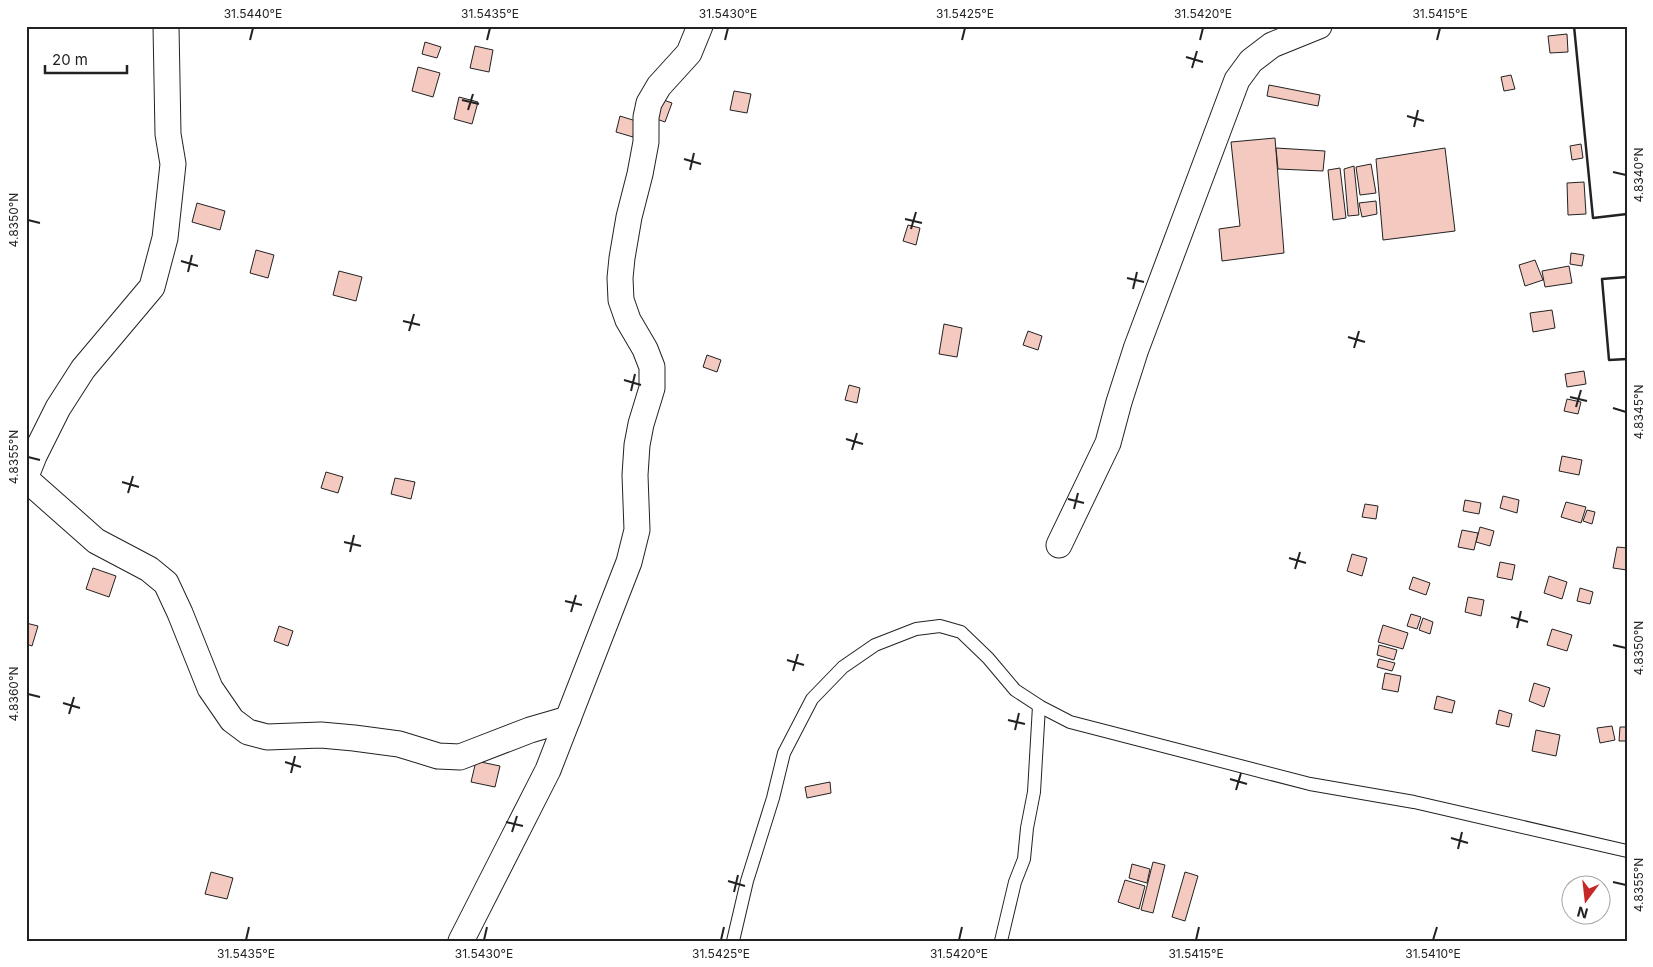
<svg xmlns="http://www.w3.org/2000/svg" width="1653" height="967" font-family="Inter,sans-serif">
<rect width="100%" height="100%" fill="#fff"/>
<!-- building -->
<g fill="#f3c9c0" stroke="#222">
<polygon points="1567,34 1568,52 1550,53 1548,36"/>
<polygon points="425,42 441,47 437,58 422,54"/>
<polygon points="475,46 493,50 489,72 470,68"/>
<polygon points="418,67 440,73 433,97 412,91"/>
<polygon points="1511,75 1515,89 1504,91 1501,77"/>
<polygon points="1269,85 1320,95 1318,106 1267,96"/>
<polygon points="734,91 751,94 747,113 730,110"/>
<polygon points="459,97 478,102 472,124 454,119"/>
<polygon points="658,98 672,103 665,122 651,117"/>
<polygon points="620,116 636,121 633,137 616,132"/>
<polygon points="1275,138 1284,253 1222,261 1219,229 1240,226 1231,142"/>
<polygon points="1581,144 1583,158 1572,160 1570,146"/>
<polygon points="1276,148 1325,151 1323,171 1278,169"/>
<polygon points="1445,148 1455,231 1383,240 1376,159"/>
<polygon points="1371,164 1376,193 1360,195 1356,167"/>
<polygon points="1354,166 1359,215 1348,216 1344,169"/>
<polygon points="1340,168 1346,218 1333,220 1328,170"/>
<polygon points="1584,182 1586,214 1568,215 1567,183"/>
<polygon points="1376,201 1377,214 1362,217 1359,203"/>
<polygon points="197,203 225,211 220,230 192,222"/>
<polygon points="908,225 920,228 916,245 903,241"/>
<polygon points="256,250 274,255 268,278 250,273"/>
<polygon points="1571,253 1584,255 1582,266 1570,264"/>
<polygon points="1535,260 1543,280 1525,286 1519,265"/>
<polygon points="1569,266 1572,283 1545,287 1542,271"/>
<polygon points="339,271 362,277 356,301 333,295"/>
<polygon points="1552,310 1555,328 1533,332 1530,313"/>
<polygon points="944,324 962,328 957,357 939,354"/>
<polygon points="1028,331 1042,336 1038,350 1023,345"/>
<polygon points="707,355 721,360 717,372 703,367"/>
<polygon points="1584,371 1586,384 1567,387 1565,374"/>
<polygon points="849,385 860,388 857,403 845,400"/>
<polygon points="1567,399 1581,402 1578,414 1564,411"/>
<polygon points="1562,456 1582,460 1579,475 1559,471"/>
<polygon points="326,472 343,477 338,493 321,488"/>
<polygon points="395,478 415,482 411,499 391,494"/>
<polygon points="1503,496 1519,500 1517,513 1500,508"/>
<polygon points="1465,500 1481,503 1479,514 1463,511"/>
<polygon points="1566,502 1586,507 1581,523 1561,517"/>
<polygon points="1365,504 1378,506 1376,519 1362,517"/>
<polygon points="1587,510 1595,512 1592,524 1583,521"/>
<polygon points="1480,527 1494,531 1490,546 1476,542"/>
<polygon points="1462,530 1478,533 1474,550 1458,547"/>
<polygon points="1617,547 1627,548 1627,570 1613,568"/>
<polygon points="1352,554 1367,558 1362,576 1347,571"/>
<polygon points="1500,562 1515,565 1512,580 1497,577"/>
<polygon points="93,568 116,576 109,597 86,589"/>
<polygon points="1549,576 1567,582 1562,599 1544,593"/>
<polygon points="1413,577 1430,583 1426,595 1409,589"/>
<polygon points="1580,588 1593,592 1590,604 1577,601"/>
<polygon points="1468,597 1484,600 1481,616 1465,612"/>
<polygon points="1411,614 1421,617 1417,629 1407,626"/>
<polygon points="1423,618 1433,622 1430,634 1419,630"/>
<polygon points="26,623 38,626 32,646 26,644"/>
<polygon points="1383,625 1408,633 1403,649 1378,642"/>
<polygon points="279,626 293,631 288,646 274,641"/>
<polygon points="1552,629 1572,635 1567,651 1547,645"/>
<polygon points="1379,645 1397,650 1394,660 1377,655"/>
<polygon points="1379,659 1395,663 1392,671 1377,667"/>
<polygon points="1385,673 1401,676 1398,692 1382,689"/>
<polygon points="1534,683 1550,688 1544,707 1529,701"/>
<polygon points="1437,696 1455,701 1452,713 1434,709"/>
<polygon points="1499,710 1512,714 1509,727 1496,724"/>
<polygon points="1612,726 1615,740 1600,743 1597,728"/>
<polygon points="1620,727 1627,727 1627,741 1619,741"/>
<polygon points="1536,730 1560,735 1556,756 1532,751"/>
<polygon points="476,761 500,766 495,787 471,782"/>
<polygon points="830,782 831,793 807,798 805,787"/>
<polygon points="1153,862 1165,865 1153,913 1141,910"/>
<polygon points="1132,864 1150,869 1147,883 1129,878"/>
<polygon points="211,872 233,878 227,899 205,894"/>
<polygon points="1185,872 1198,876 1185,921 1172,917"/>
<polygon points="1125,880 1145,886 1139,909 1118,902"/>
</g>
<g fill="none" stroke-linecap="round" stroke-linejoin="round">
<!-- lane casing -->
<g stroke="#222" stroke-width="14">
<g id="lane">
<polyline points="733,941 747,881 773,798 784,753 812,699 843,667 875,645 916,629 940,626 961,632 988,658 1015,690 1041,707 1070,722 1310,784 1414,802 1627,851"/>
<polyline points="1001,941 1015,882 1024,859 1027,828 1034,792 1039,706"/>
</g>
</g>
<!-- street casing -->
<g stroke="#222" stroke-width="27">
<g id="street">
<polyline points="26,476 34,456 58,408 83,369 152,287 165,238 173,164 168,134 166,26"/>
<polyline points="26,479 96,541 149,569 166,583 180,613 210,688 232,720 248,732 267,737 321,735 354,738 399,744 438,756 460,757 530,730 568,719"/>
<polyline points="1059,545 1108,443 1119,402 1136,349 1237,80 1251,61 1272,45 1319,26"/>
<polyline points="461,941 548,770 629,562 637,530 635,475 637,445 641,424 652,388 652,367 645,349 628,320 621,300 620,278 622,258 629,217 640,174 646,142 646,117 649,103 659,86 689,53 700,26"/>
</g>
</g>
<!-- lane -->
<use href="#lane" stroke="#fff" stroke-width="12"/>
<!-- street -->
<use href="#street" stroke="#fff" stroke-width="25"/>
<!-- wall -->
<g stroke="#222" stroke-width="2.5">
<polyline points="1574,26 1593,218 1627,214"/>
<polyline points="1627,277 1602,279 1609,360 1627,359"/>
</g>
</g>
<!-- ticks -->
<path fill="none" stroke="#222" stroke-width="2" d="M250,40l3,-12M487,40l3,-12M725,40l3,-12M962,40l3,-12M1200,40l3,-12M1437,40l3,-12M1186,57l17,5M1192,68l5,-17M462,100l17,4M468,110l5,-16M1407,116l17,5M1414,127l4,-17M684,159l17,5M690,170l4,-17M1613,172l13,3M905,219l17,4M28,220l12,3M911,229l5,-17M181,261l17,5M188,272l4,-17M1127,278l17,4M1133,289l4,-17M403,321l17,4M409,331l5,-17M1348,337l17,5M1354,348l5,-17M624,380l17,5M631,391l4,-17M1570,397l17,4M1576,407l5,-17M1613,408l13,4M846,439l17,5M852,450l5,-17M28,457l12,3M122,482l17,5M128,493l5,-17M1068,499l16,4M1074,509l4,-16M344,542l17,4M350,552l4,-17M1289,558l17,5M1295,569l5,-17M565,601l17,4M571,612l5,-17M1511,617l17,5M1517,628l4,-17M1613,645l13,3M787,660l17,5M793,671l5,-17M28,694l12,3M63,703l17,5M69,714l5,-17M1008,720l17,4M1015,730l4,-17M285,762l16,5M291,773l4,-17M1230,779l17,5M1236,790l5,-17M506,822l17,4M512,832l5,-16M1451,838l17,5M1458,849l4,-17M728,881l17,5M1613,882l13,3M734,892l4,-17M246,940l3,-13M484,940l3,-13M721,940l3,-13M959,940l3,-13M1196,940l3,-13M1433,940l4,-13"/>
<!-- border -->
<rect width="1653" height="967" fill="none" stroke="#ffffff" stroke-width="55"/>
<!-- north arrow -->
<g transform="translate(1586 900) rotate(195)"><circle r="24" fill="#ffffff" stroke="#a7a7a7"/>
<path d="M0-4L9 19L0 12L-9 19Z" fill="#c62828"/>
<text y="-8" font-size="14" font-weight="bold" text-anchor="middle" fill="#222222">N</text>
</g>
<!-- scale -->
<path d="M45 65v8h82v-8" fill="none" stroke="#222222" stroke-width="2.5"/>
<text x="52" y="65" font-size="15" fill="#222222" stroke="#ffffff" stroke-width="4" paint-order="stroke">20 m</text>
<rect x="28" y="28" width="1598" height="912" fill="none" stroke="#222" stroke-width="2"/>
<g font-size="12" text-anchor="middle" fill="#222">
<text x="253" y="18">31.5440°E</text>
<text x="490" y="18">31.5435°E</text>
<text x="728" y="18">31.5430°E</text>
<text x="965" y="18">31.5425°E</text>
<text x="1203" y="18">31.5420°E</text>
<text x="1440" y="18">31.5415°E</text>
<text transform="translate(1639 175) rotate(-90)" y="4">4.8340°N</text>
<text transform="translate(14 220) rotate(-90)" y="4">4.8350°N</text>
<text transform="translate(1639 412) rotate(-90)" y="4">4.8345°N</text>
<text transform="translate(14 457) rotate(-90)" y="4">4.8355°N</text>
<text transform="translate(1639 648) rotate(-90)" y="4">4.8350°N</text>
<text transform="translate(14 694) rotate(-90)" y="4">4.8360°N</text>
<text transform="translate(1639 885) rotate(-90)" y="4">4.8355°N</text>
<text x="246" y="958">31.5435°E</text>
<text x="484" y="958">31.5430°E</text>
<text x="721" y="958">31.5425°E</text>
<text x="959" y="958">31.5420°E</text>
<text x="1196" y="958">31.5415°E</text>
<text x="1433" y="958">31.5410°E</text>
</g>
</svg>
